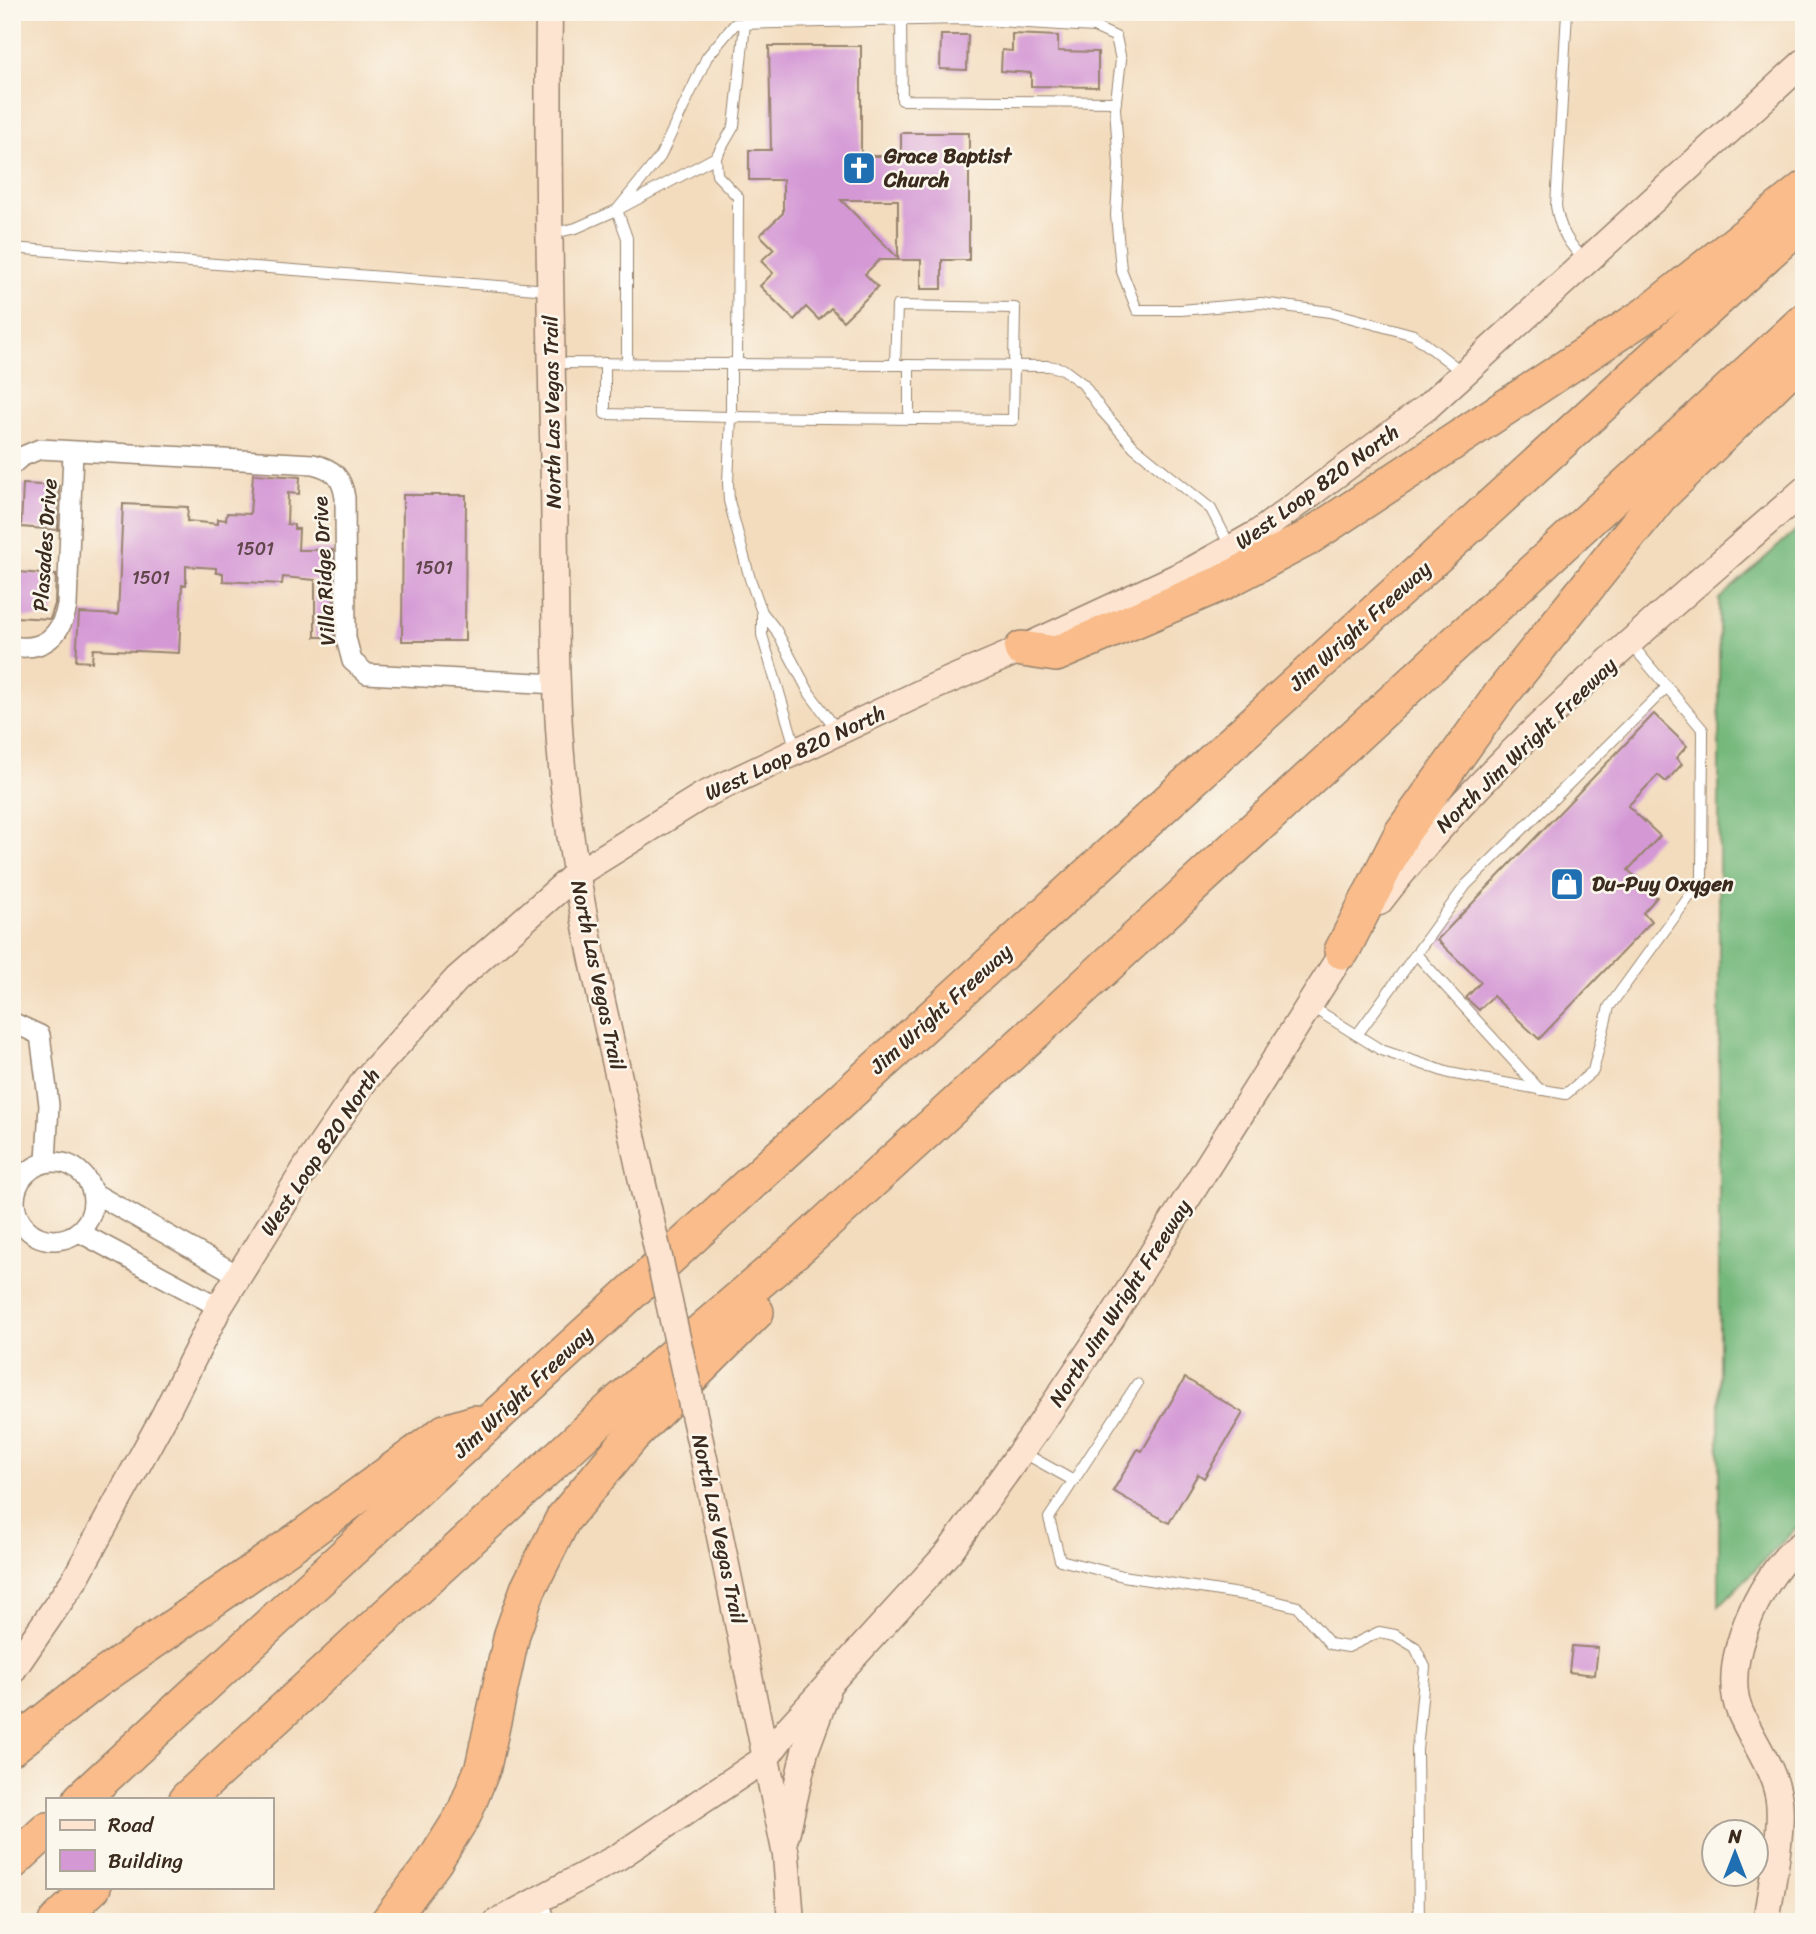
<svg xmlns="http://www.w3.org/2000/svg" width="1816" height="1934" font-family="Sriracha,sans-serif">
<rect width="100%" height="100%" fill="#fbf7ec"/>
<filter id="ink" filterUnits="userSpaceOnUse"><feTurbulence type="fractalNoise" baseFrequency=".0143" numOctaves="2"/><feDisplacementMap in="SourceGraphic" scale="14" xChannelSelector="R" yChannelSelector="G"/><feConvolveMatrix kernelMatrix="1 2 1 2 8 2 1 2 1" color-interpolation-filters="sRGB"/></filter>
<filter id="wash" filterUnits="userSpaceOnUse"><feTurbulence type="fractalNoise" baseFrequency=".00686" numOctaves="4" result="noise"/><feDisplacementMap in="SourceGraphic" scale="28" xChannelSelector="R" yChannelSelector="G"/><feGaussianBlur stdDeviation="1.57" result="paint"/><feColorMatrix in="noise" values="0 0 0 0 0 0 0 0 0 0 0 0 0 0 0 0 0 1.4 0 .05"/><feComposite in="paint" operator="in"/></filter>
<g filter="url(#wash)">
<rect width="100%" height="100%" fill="#f3dcbe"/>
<!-- forest -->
<polygon fill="#74b87c" stroke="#58714d" stroke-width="2" points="1804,523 1804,1520 1719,1606 1719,599"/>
<g id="blocks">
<!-- building -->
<g fill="#d498d5" fill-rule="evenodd">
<polygon points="1012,34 1058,36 1058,51 1098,52 1098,87 1031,86 1031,73 1001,71 1002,50 1012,51"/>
<polygon points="941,35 968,35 967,70 940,69"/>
<path d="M769,46h92v110h40v-23h68v127h-27v29h-21v-29h-42l-14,14 13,13 -35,34 -12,-13 -12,12 -13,-13 -12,13 -34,-34 13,-13 -12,-12 13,-12 -14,-14 23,-22v-33h-34v-30h22zM841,200h57v58z"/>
<polygon points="253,474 300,477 299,494 288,493 287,524 294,525 294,529 299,529 298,550 333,550 334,637 315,637 315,580 283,577 282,584 223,581 223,573 216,573 216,568 186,566 186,585 182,585 179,653 93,649 92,662 76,661 79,613 118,615 123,504 188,507 187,521 218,524 218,519 226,520 227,513 250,514"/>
<polygon points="23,484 59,486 58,530 21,527"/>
<polygon points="403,495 466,495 465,641 402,641"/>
<polygon points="18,572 56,575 55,604 50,619 15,617"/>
<polygon points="1654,714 1687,746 1676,758 1682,764 1666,782 1658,775 1628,806 1660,836 1628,870 1657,897 1643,913 1652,921 1539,1039 1493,996 1479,1010 1466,998 1481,982 1437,940"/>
<polygon points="1185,1378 1243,1413 1204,1478 1198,1474 1169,1523 1113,1491 1138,1449 1142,1451"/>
<polygon points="1572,1646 1598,1648 1595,1675 1569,1672"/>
</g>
</g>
</g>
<g filter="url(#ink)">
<use href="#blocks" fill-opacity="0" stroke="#97836e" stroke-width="2"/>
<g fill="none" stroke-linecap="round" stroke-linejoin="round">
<!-- lane casing -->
<g stroke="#97836e" stroke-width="12">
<g id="lane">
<path d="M1567,12l-11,194c4,24 12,38 30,55"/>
<polyline points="901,20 902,100 1116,102"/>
<polyline points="550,234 576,228 617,210 660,157 707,57 735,24 963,19 1094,27 1116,37 1121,60 1115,108 1119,165 1116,215 1121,269 1137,310 1181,310 1261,303 1330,312 1414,335 1462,372"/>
<polyline points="12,248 549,290"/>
<polyline points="552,363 895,365 897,306 1015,308 1013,420 731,417 728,482 729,501 750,579 762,612 776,630 810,694 837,730"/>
<polyline points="605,363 605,414 731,417 731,363"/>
<polyline points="627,363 627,238 617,210 716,157"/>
<polyline points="737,363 738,197 717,175 716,157 734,126 745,24"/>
<polyline points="895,365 1049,366 1063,369 1083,384 1102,411 1134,447 1211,509 1231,548"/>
<polyline points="909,419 909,365"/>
<polyline points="762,613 762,635 796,750"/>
<polyline points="1416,954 1540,1090"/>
<polyline points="1312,1007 1381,1050 1449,1073 1566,1094 1593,1071 1609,1007 1702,879 1703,730 1631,644"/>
<polyline points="1357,1035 1466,885 1667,687"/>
<polyline points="1137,1384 1049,1518 1060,1560 1123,1576 1258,1597 1298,1607 1330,1644 1348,1647 1379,1632 1395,1635 1415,1647 1425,1667 1417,1750 1419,1922"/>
<polyline points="1022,1452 1074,1481"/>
<polyline points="543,1898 550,1922"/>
</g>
</g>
<!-- street casing -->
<g stroke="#97836e" stroke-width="22">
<g id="street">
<path d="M12,465l9,-8 19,-8 273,15c21,5 29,13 32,34l1,140 6,23 15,13 191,10"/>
<path d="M12,646c32,6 49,-11 55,-40l6,-154"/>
<polyline points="12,1022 40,1035 49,1105 46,1162"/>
<circle cx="54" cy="1201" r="39"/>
<polyline points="94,1193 238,1275"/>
<polyline points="79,1232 219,1307"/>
</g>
</g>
<!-- secondary casing -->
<g stroke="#97836e" stroke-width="29">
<g id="secondary">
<path d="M549,12c-2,158 2,316 5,473 2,100 -1,202 10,302 15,133 50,263 78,394"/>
<path d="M1379,902c119,-156 278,-282 425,-412"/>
<polyline points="704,1459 786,1855 791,1922"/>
<polyline points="12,1671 75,1579 163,1418 219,1307 309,1163 365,1080 457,979 575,875 702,796 931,688 1022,649 1192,570 1258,533 1427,407 1804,62"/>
<polyline points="786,1835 805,1751 826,1694"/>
<polyline points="497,1922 618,1857 766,1758 787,1730 949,1552 1038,1428 1111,1319 1353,936"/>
<path d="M1766,1922c5,-34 17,-90 13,-122 -4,-30 -27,-60 -39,-88 -19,-46 14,-117 44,-152 5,-7 13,-12 20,-18"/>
</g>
</g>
<!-- highway casing -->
<g stroke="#97836e" stroke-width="38">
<g id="highway">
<polyline points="1022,649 1056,654 1222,583 1306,539 1647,314 1804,189"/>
<polyline points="1342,951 1402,833 1500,696 1659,497 1804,355"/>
<polyline points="12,1747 93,1683 298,1540 445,1432 475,1423"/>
<polyline points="81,1799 495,1417 1804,220"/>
<polyline points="187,1799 620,1401 804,1243 1061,1008 1804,321"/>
<polyline points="12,1862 47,1830"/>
<polyline points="56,1922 93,1887"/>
<polyline points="388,1922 434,1862 464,1814 483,1767 512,1634 528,1589 563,1519 631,1437 756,1312"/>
</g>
</g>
<!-- lane -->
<use href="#lane" stroke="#fff" stroke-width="10"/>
<!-- street -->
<use href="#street" stroke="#fff" stroke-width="19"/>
<!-- secondary -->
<use href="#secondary" stroke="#fde4d0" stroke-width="26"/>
<!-- highway -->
<use href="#highway" stroke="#f9bc8a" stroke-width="35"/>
<!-- secondary-bridge casing -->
<g stroke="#97836e" stroke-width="29" stroke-linecap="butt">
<polyline id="secondary-bridge" points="642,1181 704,1459"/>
</g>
<!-- secondary-bridge -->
<use href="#secondary-bridge" stroke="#fde4d0" stroke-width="26"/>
</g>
</g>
<!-- icons -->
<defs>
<g id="church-square" transform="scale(1.75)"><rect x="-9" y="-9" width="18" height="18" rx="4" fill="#1f6fb2" stroke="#fbf7ec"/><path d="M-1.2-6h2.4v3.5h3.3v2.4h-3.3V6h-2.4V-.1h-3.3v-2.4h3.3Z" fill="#fff"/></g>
<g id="shop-square" transform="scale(1.75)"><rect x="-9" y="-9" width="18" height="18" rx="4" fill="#1f6fb2" stroke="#fbf7ec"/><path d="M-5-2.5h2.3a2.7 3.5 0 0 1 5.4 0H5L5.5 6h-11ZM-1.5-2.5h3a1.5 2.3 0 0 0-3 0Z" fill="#fff"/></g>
</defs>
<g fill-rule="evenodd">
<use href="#church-square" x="859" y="168"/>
<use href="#shop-square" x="1567" y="884"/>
</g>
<g text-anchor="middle" stroke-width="5" stroke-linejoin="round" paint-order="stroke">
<!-- number labels -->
<g font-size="18" fill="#61464c">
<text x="255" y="555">1501</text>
<text x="434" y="574">1501</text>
<text x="151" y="584">1501</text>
</g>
<!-- poi labels -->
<g font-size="21" font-weight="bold" fill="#3b2a1e" stroke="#fbf7ec" text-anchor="start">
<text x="884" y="163">Grace Baptist<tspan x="884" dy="24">Church</tspan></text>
<text x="1592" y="891">Du-Puy Oxygen</text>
</g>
<!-- street labels -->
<g font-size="21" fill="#3b2a1e" stroke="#fbf7ec">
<text transform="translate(552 412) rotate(-91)" y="7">North Las Vegas Trail</text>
<text transform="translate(1317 487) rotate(-36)" y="7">West Loop 820 North</text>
<text transform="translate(45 545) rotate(-86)" y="7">Plasades Drive</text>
<text transform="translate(324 571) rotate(-93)" y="7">Villa Ridge Drive</text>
<text transform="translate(1360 626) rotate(-42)" y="7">Jim Wright Freeway</text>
<text transform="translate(1526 745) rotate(-44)" y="7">North Jim Wright Freeway</text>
<text transform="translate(795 753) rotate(-25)" y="7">West Loop 820 North</text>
<text transform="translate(598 975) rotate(78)" y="7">North Las Vegas Trail</text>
<text transform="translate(941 1009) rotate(-42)" y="7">Jim Wright Freeway</text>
<text transform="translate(320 1152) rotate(-56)" y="7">West Loop 820 North</text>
<text transform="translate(1120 1303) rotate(-57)" y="7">North Jim Wright Freeway</text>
<text transform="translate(523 1392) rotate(-43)" y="7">Jim Wright Freeway</text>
<text transform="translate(719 1529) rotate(78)" y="7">North Las Vegas Trail</text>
</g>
</g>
<!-- margin -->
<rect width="1816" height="1934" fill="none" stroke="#fbf7ec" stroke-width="42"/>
<!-- legend -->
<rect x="46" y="1798" width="228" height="91" fill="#fbf7ec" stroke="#aea59a" stroke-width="2"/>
<rect x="60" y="1820" width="35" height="10" fill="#fde4d0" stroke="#aea59a" stroke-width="2"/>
<text x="108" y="1832" font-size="21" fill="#3b2a1e">Road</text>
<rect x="60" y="1850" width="35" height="21" fill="#d498d5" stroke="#aea59a" stroke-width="2"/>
<text x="108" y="1868" font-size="21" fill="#3b2a1e">Building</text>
<!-- north arrow -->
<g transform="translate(1735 1853)"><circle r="33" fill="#fbf7ec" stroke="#aea59a" stroke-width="2"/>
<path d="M0-5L12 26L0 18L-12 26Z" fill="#1f6fb2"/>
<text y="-10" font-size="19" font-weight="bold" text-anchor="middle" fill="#3b2a1e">N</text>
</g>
</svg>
